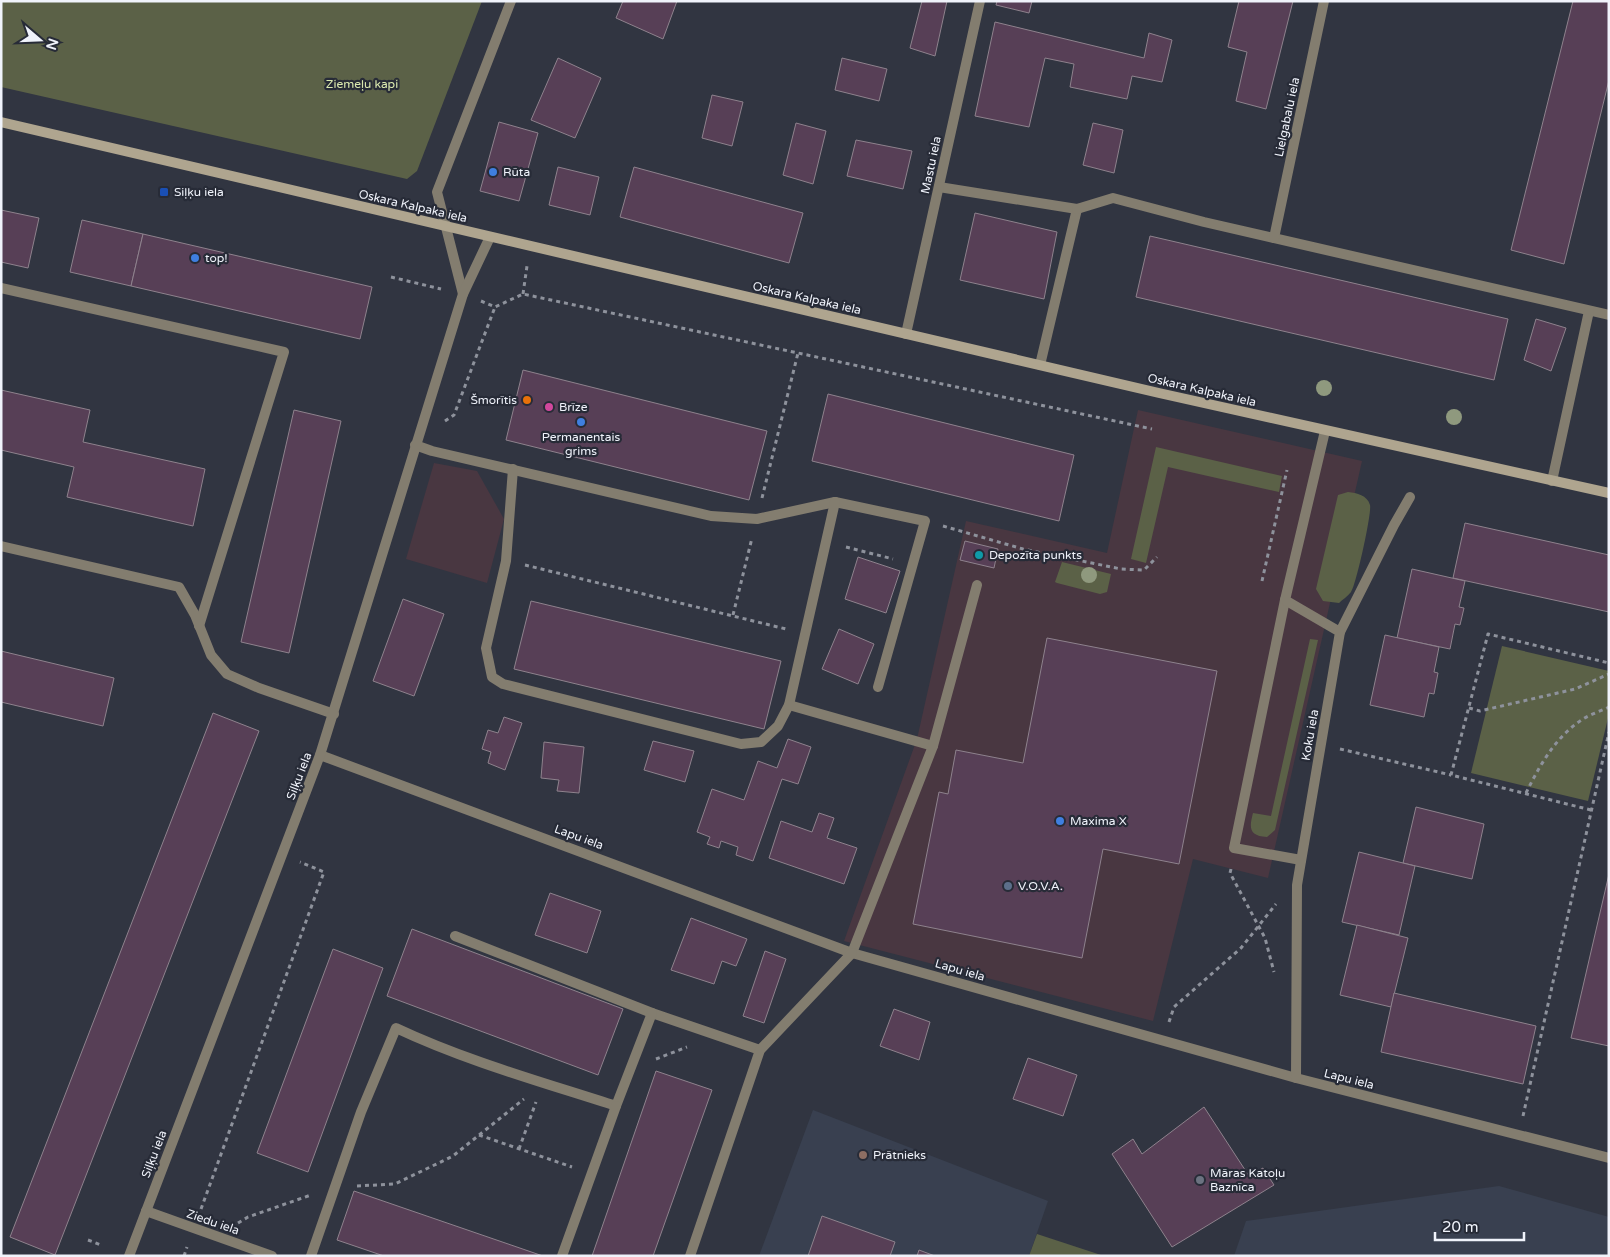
<svg xmlns="http://www.w3.org/2000/svg" width="1610" height="1257" font-family="'Varela Round',sans-serif">
<rect width="100%" height="100%" fill="#313541"/>
<!-- commercial -->
<g fill="#493741">
<polygon points="1138,410 1362,461 1268,878 1193,859 1153,1021 844,941 917,739 966,521 1107,553"/>
<polygon points="434,463 477,471 504,519 487,583 406,559"/>
</g>
<!-- built -->
<g fill="#394050">
<polygon points="813,1110 1048,1201 1029,1256 759,1256"/>
<polygon points="1499,1186 1609,1217 1609,1248 1607,1256 1234,1256 1246,1221"/>
</g>
<!-- green -->
<g fill="#5b6147">
<polygon points="1,1 482,1 417,171 407,179 1,87"/>
<polygon points="1156,447 1282,476 1279,492 1168,467 1146,563 1131,559"/>
<path d="M1348,492c9,1 19,3 22,13 2,8 -14,81 -19,87 -3,4 -9,8 -12,11l-16,-2 -7,-12 22,-94z"/>
<polygon points="1062,562 1111,574 1107,592 1100,594 1057,583 1055,582"/>
<path d="M1310,639l8,1 -43,190 -8,7c-18,-1 -18,-9 -14,-24l18,3z"/>
<polygon points="1502,646 1609,671 1609,714 1588,801 1471,773"/>
<polygon points="1037,1234 1104,1256 1029,1256"/>
</g>
<!-- building -->
<g fill="#573f56" stroke="#8e828d">
<polygon points="623,1 677,1 663,39 616,18"/>
<polygon points="922,1 947,1 935,56 910,48"/>
<polygon points="997,1 1032,1 1029,13 996,5"/>
<polygon points="1239,1 1293,1 1266,109 1236,101 1247,52 1228,47"/>
<polygon points="1573,1 1609,1 1609,80 1564,264 1511,250"/>
<polygon points="995,22 1144,58 1149,33 1172,40 1162,82 1132,76 1127,99 1070,87 1074,64 1045,58 1029,127 975,116"/>
<polygon points="558,58 601,78 575,138 531,120"/>
<polygon points="842,58 887,69 879,101 835,90"/>
<polygon points="712,95 743,102 732,146 702,138"/>
<polygon points="499,122 538,133 519,201 480,191"/>
<polygon points="796,123 826,131 813,184 783,175"/>
<polygon points="1093,123 1123,130 1114,173 1083,165"/>
<polygon points="856,140 912,151 903,189 847,176"/>
<polygon points="558,167 599,177 590,215 549,205"/>
<polygon points="634,167 803,213 789,263 620,217"/>
<polygon points="1,210 39,218 28,268 1,262"/>
<polygon points="975,213 1057,232 1044,299 960,280"/>
<polygon points="82,220 143,234 131,286 70,272"/>
<polygon points="143,234 372,287 360,339 131,286"/>
<polygon points="1150,236 1508,319 1494,380 1136,297"/>
<polygon points="1536,319 1566,328 1551,371 1524,360"/>
<polygon points="523,370 767,431 749,500 506,440"/>
<polygon points="1,390 90,410 83,442 205,469 193,526 67,497 74,467 1,450"/>
<polygon points="828,394 1074,455 1059,521 812,461"/>
<polygon points="294,410 341,421 289,653 241,642"/>
<polygon points="1465,523 1609,555 1609,612 1453,578"/>
<polygon points="965,541 998,549 994,568 960,560"/>
<polygon points="858,557 900,571 886,613 845,599"/>
<polygon points="1412,569 1465,581 1459,607 1464,608 1460,625 1455,624 1450,649 1397,638"/>
<polygon points="403,599 444,614 414,696 373,681"/>
<polygon points="531,601 781,661 764,729 514,669"/>
<polygon points="839,629 874,644 858,684 822,669"/>
<polygon points="1385,635 1439,647 1434,672 1438,673 1434,694 1429,693 1424,717 1370,705"/>
<polygon points="1047,638 1217,671 1179,864 1103,849 1082,958 913,924 939,792 948,794 956,750 1023,763"/>
<polygon points="1,651 114,678 103,726 1,702"/>
<polygon points="213,713 259,731 55,1255 10,1237"/>
<polygon points="504,717 522,723 505,770 488,763 491,752 482,749 488,730 498,733"/>
<polygon points="788,739 811,747 798,784 782,779 753,861 736,855 738,847 721,841 719,848 707,844 710,837 697,832 712,789 744,800 758,761 777,768"/>
<polygon points="653,741 694,751 685,782 644,770"/>
<polygon points="544,742 584,747 579,793 557,791 559,780 541,778"/>
<polygon points="1416,807 1484,824 1472,879 1403,863"/>
<polygon points="819,813 834,818 827,838 857,848 844,884 769,858 781,821 812,832"/>
<polygon points="1359,852 1415,866 1399,935 1342,922"/>
<polygon points="1609,874 1609,1046 1571,1038"/>
<polygon points="550,893 601,911 587,953 535,935"/>
<polygon points="691,918 747,939 736,966 722,961 714,984 671,970"/>
<polygon points="1357,925 1408,938 1391,1007 1340,995"/>
<polygon points="412,929 623,1009 598,1075 387,996"/>
<polygon points="333,949 383,968 308,1172 257,1153"/>
<polygon points="765,951 786,959 764,1023 743,1016"/>
<polygon points="1394,993 1536,1026 1523,1084 1381,1052"/>
<polygon points="894,1009 930,1022 919,1060 880,1046"/>
<polygon points="1028,1058 1077,1075 1063,1116 1013,1099"/>
<polygon points="656,1071 712,1090 653,1256 592,1256"/>
<polygon points="1204,1107 1249,1176 1263,1168 1274,1185 1172,1247 1112,1154 1133,1139 1142,1154"/>
<polygon points="354,1191 543,1256 384,1256 337,1240"/>
<polygon points="822,1216 895,1242 890,1256 808,1256"/>
<polygon points="919,1250 935,1256 917,1256"/>
</g>
<g fill="none" stroke-linecap="round" stroke-linejoin="round">
<!-- path -->
<g stroke="#8e929c" stroke-width="3" stroke-dasharray="4 4" stroke-linecap="butt">
<polyline points="391,277 441,289"/>
<polyline points="523,294 527,266"/>
<polyline points="481,301 495,307 523,294 1152,429"/>
<polyline points="445,421 454,415 495,307"/>
<polyline points="762,498 798,353"/>
<polyline points="943,526 1023,549 1121,569 1144,570 1157,557"/>
<polyline points="846,547 893,559"/>
<polyline points="525,565 786,629"/>
<polyline points="1262,581 1287,470"/>
<polyline points="733,615 752,538"/>
<polyline points="1469,708 1480,711 1575,689 1609,674"/>
<polyline points="1340,749 1451,775"/>
<path d="M1526,793c14,-28 30,-57 57,-74 8,-5 18,-8 26,-12"/>
<polyline points="1591,810 1451,775 1488,634 1609,663"/>
<polyline points="1231,869 1230,873 1265,938 1274,972"/>
<polyline points="1169,1022 1174,1007 1241,948 1276,904"/>
<polyline points="656,1059 687,1047"/>
<polyline points="1523,1116 1609,732"/>
<polyline points="479,1135 572,1167"/>
<polyline points="519,1149 536,1102"/>
<polyline points="357,1186 395,1184 453,1156 524,1099"/>
<polyline points="201,1209 324,872 300,862"/>
<polyline points="238,1223 248,1217 311,1195"/>
<polyline points="88,1240 101,1245"/>
<polyline points="184,1256 187,1247"/>
</g>
<!-- service -->
<g stroke="#837d6f" stroke-width="10">
<polyline points="939,187 1077,209 1040,365"/>
<polyline points="1077,209 1113,198 1204,222 1609,315"/>
<polyline points="1274,238 1324,1"/>
<polyline points="415,445 432,451 711,516 757,519 835,502 925,521 878,687"/>
<polyline points="513,469 506,561 486,648 492,677 503,684 741,744 761,742 778,726 789,705 835,502"/>
<polyline points="1285,600 1234,848 1301,860"/>
<polyline points="1340,632 1394,525 1410,497"/>
<polyline points="789,705 933,746"/>
<polyline points="852,953 933,746 977,585"/>
</g>
<!-- minor -->
<g stroke="#837d6f" stroke-width="10">
<polyline points="1,288 284,352 199,626"/>
<polyline points="463,294 437,192 511,1"/>
<polyline points="906,334 980,1"/>
<polyline points="1552,481 1589,311"/>
<polyline points="1,546 179,587 195,615 211,655 227,674 259,688 334,714"/>
<polyline points="320,755 852,953 1296,1078 1609,1158"/>
<polyline points="455,936 652,1013 760,1050"/>
<polyline points="1296,1078 1297,885 1340,632 1285,600 1325,431"/>
<polyline points="146,1211 272,1256"/>
<polyline points="129,1256 320,755 463,294 490,237"/>
<path d="M311,1256l50,-144 35,-84c70,33 146,54 220,78l36,-93"/>
<polyline points="562,1256 616,1106"/>
<polyline points="690,1256 760,1050 852,953"/>
</g>
<!-- secondary -->
<polyline stroke="#afa58f" stroke-width="10" points="1,122 1159,393 1609,493"/>
</g>
<!-- trees -->
<g fill="#8f997e">
<circle cx="1324" cy="388" r="8"/>
<circle cx="1454" cy="417" r="8"/>
<circle cx="1089" cy="575" r="8"/>
</g>
<!-- markers -->
<g fill="#3f7fe0" stroke="#272b37" stroke-width="2">
<circle cx="493" cy="172" r="5"/>
<circle cx="195" cy="258" r="5"/>
<circle cx="581" cy="422" r="5"/>
<circle cx="1060" cy="821" r="5"/>
</g>
<rect fill="#1a4fb4" stroke="#272b37" stroke-width="2" x="159" y="187" width="10" height="10" rx="2.5"/>
<circle fill="#e8710a" stroke="#272b37" stroke-width="2" cx="527" cy="400" r="5"/>
<circle fill="#d1479c" stroke="#272b37" stroke-width="2" cx="549" cy="407" r="5"/>
<circle fill="#0f9aa8" stroke="#272b37" stroke-width="2" cx="979" cy="555" r="5"/>
<circle fill="#5c6f8a" stroke="#272b37" stroke-width="2" cx="1008" cy="886" r="5"/>
<circle fill="#8d6e63" stroke="#272b37" stroke-width="2" cx="863" cy="1155" r="5"/>
<circle fill="#6b7280" stroke="#272b37" stroke-width="2" cx="1200" cy="1180" r="5"/>
<g text-anchor="middle" stroke-width="4.5" stroke-linejoin="round" paint-order="stroke">
<!-- park labels -->
<g font-size="12" fill="#dceaaf" stroke="#272b37">
<text x="362" y="88">Ziemeļu kapi</text>
</g>
<!-- street labels -->
<g font-size="12" fill="#f0f3fb" stroke="#272b37">
<text transform="translate(1287 117) rotate(-78)" y="4">Lielgabalu iela</text>
<text transform="translate(931 165) rotate(-78)" y="4">Mastu iela</text>
<text transform="translate(413 206) rotate(13)" y="4">Oskara Kalpaka iela</text>
<text transform="translate(807 298) rotate(13)" y="4">Oskara Kalpaka iela</text>
<text transform="translate(1202 390) rotate(13)" y="4">Oskara Kalpaka iela</text>
<text transform="translate(1310 735) rotate(-80)" y="4">Koku iela</text>
<text transform="translate(299 776) rotate(-69)" y="4">Siļķu iela</text>
<text transform="translate(579 837) rotate(20)" y="4">Lapu iela</text>
<text transform="translate(960 970) rotate(16)" y="4">Lapu iela</text>
<text transform="translate(1349 1079) rotate(14)" y="4">Lapu iela</text>
<text transform="translate(154 1154) rotate(-69)" y="4">Siļķu iela</text>
<text transform="translate(213 1222) rotate(19)" y="4">Ziedu iela</text>
</g>
<!-- poi labels -->
<g font-size="12" fill="#f0f3fb" stroke="#272b37" text-anchor="start">
<text x="503" y="176">Rūta</text>
<text x="174" y="196">Siļķu iela</text>
<text x="205" y="262">top!</text>
<text x="517" y="404" text-anchor="end">Šmorītis</text>
<text x="559" y="411">Brīze</text>
<text x="581" y="441" text-anchor="middle">Permanentais<tspan x="581" dy="14">grims</tspan></text>
<text x="989" y="559">Depozīta punkts</text>
<text x="1070" y="825">Maxima X</text>
<text x="1018" y="890">V.O.V.A.</text>
<text x="873" y="1159">Prātnieks</text>
<text x="1210" y="1177">Māras Katoļu<tspan x="1210" dy="14">Baznīca</tspan></text>
</g>
</g>
<!-- border -->
<rect width="1610" height="1257" fill="none" stroke="#f0f3fb" stroke-width="5"/>
<!-- north arrow -->
<g transform="translate(40 40) rotate(109)" stroke="#272b37" stroke-width="4" paint-order="stroke">
<path d="M0-4L9 19L0 12L-9 19Z" fill="#f0f3fb"/>
<text y="-8" font-size="14" font-weight="bold" text-anchor="middle" fill="#f0f3fb">N</text>
</g>
<!-- scale -->
<path d="M1435 1232v8h89v-8" fill="none" stroke="#f0f3fb" stroke-width="2.5"/>
<text x="1442" y="1232" font-size="15" fill="#f0f3fb" stroke="#272b37" stroke-width="4" paint-order="stroke">20 m</text>
</svg>
